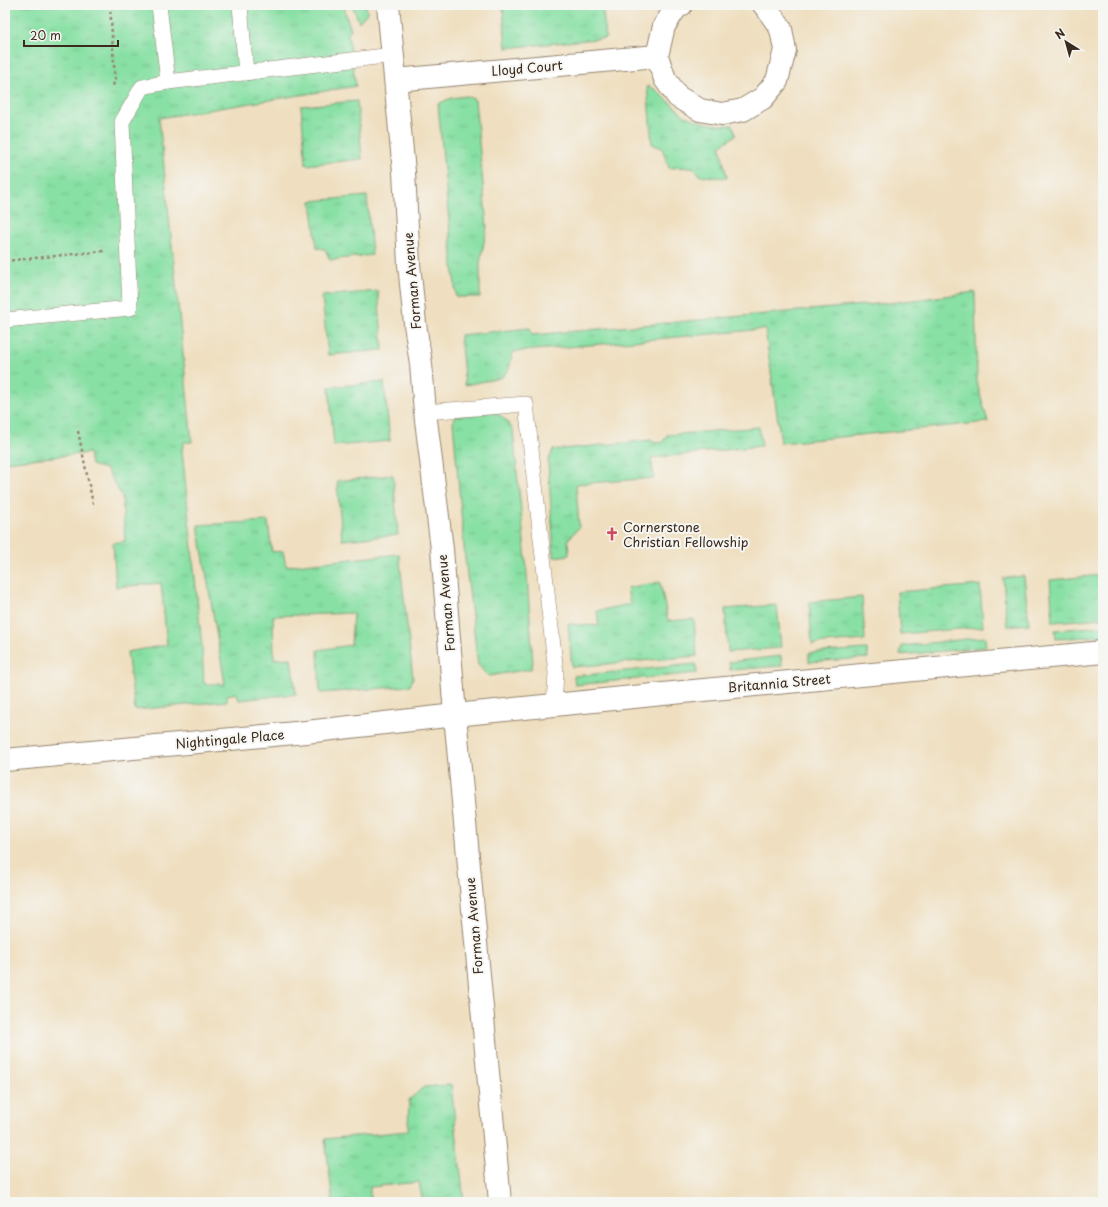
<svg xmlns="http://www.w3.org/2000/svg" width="1108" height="1207" viewBox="0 0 1108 1207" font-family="'Playpen Sans',sans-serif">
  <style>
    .grass { fill: url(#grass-tufts); stroke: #628561 }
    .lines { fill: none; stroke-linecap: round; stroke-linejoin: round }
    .lane-casing { stroke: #95846f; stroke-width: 16 }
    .street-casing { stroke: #95846f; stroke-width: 24 }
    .secondary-casing { stroke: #95846f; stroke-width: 24 }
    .path { stroke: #95846f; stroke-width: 2.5; stroke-dasharray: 3 3; stroke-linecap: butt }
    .lane { stroke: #fff; stroke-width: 15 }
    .street { stroke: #fff; stroke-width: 22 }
    .secondary { stroke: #fff; stroke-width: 22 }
    .labels { text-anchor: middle; stroke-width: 4; stroke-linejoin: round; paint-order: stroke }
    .street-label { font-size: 13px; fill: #3b2a1e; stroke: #f6f6f2 }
    .poi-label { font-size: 13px; fill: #3b2a1e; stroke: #f6f6f2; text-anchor: start }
  </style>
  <defs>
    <pattern id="grass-tufts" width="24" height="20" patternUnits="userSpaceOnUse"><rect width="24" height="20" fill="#88e0a4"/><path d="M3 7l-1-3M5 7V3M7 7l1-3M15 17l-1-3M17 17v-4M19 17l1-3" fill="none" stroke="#76c08d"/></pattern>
  </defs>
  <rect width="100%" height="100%" fill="#f6f6f2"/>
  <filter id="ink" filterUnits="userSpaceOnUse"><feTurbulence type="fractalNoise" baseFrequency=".025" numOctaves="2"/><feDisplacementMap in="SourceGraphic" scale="8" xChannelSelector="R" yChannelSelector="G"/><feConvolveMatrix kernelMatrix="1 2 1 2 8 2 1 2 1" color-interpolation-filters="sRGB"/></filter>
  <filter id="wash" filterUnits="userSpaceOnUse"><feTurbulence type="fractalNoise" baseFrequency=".012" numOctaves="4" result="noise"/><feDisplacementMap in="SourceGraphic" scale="16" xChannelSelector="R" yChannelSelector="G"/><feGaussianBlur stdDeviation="0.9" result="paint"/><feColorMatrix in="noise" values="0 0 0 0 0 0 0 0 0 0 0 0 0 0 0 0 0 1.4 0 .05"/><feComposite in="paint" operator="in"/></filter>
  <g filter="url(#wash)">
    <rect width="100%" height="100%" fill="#efdfc0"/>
    <!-- grass -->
    <g class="grass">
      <path d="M5 5H344L346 16 351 30 348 33 356 86 159 118 192 442H184L182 450 202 647 204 684H225L198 525 268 521 272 552 283 551 286 566 399 554 413 678 410 686 320 693 318 650 351 645 353 613 273 616 274 659 291 658 296 694 239 700 237 693 227 695V701L135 710 127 652 167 645 161 583 116 587 113 543 125 541 122 496 106 469 91 465 89 453 5 462Z"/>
      <path d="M352 5H366L367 13 359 22Z"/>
      <path d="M504 5H602L606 38 506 48 503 6Z"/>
      <path d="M647 86 656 90 685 116 702 122 716 125H733L736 135 720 146 727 178 701 176 693 167 669 168 662 148 652 144Z"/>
      <path d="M467 96 475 100 487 227 480 263V297H456L438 104 451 98Z"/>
      <path d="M357 101 362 159 306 165 301 106Z"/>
      <path d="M367 196 372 255 330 260 325 249 317 248 311 201Z"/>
      <path d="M378 291 383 350 328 355 322 296Z"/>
      <path d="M975 292 977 383 988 422 781 443 765 329 513 352 509 369 501 378 465 385 460 335 530 328 532 335 898 302Z"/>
      <path d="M384 382 390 441 334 446 329 387Z"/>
      <path d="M496 412 506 420 513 430 526 561 533 663 531 669 488 676 478 665 465 558 453 422 455 417 471 414Z"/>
      <path d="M759 427 762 446 651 458 654 478 576 484 579 527 568 540 569 555 554 557 548 461 553 450 651 440 655 443 663 442 667 435Z"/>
      <path d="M393 475 398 535 342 540 337 481Z"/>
      <path d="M1103 575V618L1053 622 1050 580Z"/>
      <path d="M1024 576 1029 624 1007 626 1003 578Z"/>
      <path d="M660 582 668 621 694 619 697 656 572 667 568 624 599 626 597 611 630 604 627 588Z"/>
      <path d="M980 585 983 627 900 634 897 592Z"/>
      <path d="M862 597 865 640 812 644 809 602Z"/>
      <path d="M777 605 781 648 728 652 725 609Z"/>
      <path d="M1103 626V636L1056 639 1055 630Z"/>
      <path d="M985 637 986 647 900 655 902 646Z"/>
      <path d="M867 649 868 658 809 662V653Z"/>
      <path d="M781 656 782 666 730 670 729 662Z"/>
      <path d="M696 664 697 673 575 685 574 676Z"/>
      <path d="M451 1085 464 1202H446L445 1199H422L419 1182 370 1187V1200L333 1202 325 1139 408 1131 409 1100 424 1087Z"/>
    </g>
  </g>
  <g filter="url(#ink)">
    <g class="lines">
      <!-- lane casing -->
      <g class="lane-casing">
        <g id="lane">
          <path d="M159 5 168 82"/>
          <path d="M240 5 246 73"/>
          <path d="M5 320 130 308 122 122 142 87 168 82 393 55"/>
          <path d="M425 412 526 404 556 673 554 705"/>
        </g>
      </g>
      <!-- street casing -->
      <g class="street-casing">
        <g id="street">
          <path d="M681 5 676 8 664 26 657 56 665 79 678 97 700 110 722 114 743 110 763 98 777 81 785 50 781 29 766 7 764 5"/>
          <path d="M396 80 657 56"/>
          <path d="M5 760 306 732 455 715"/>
        </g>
      </g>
      <!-- secondary casing -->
      <g class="secondary-casing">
        <g id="secondary">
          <path d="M388 5 404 172 409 264 415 324 421 364 425 412 442 549 455 715 500 1202"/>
          <path d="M455 715 683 692 1103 652"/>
        </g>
      </g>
      <!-- path -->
      <g class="path">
        <path d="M110 5 115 79 113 86"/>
        <path d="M5 261 104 251"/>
        <path d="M78 431 93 504"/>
      </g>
      <!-- lane -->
      <use href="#lane" class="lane"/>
      <!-- street -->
      <use href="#street" class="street"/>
      <!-- secondary -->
      <use href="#secondary" class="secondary"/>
    </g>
  </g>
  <!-- icons -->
  <defs>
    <g id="church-bare" transform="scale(1.08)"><path d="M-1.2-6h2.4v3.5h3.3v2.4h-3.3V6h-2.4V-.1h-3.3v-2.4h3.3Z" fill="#d1495b" stroke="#f6f6f2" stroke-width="2.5" paint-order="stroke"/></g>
  </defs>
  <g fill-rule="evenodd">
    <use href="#church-bare" x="612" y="534"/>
  </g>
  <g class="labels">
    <!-- street labels -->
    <g class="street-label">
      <text transform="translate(527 68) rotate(-5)" y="5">Lloyd Court</text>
      <text transform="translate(412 281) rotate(-95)" y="5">Forman Avenue</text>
      <text transform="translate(446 603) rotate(-95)" y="5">Forman Avenue</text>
      <text transform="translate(779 683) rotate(-5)" y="5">Britannia Street</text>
      <text transform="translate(230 739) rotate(-5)" y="5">Nightingale Place</text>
      <text transform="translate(474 926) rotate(-95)" y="5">Forman Avenue</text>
    </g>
    <!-- poi labels -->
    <g class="poi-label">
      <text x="623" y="532">Cornerstone<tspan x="623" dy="15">Christian Fellowship</tspan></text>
    </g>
  </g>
  <!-- margin -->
  <rect width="1108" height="1207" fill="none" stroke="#f6f6f2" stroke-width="20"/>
  <!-- north arrow -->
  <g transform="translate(1066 42) rotate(323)" stroke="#f6f6f2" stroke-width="3" paint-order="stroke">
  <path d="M0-3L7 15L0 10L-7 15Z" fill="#3b2a1e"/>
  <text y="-6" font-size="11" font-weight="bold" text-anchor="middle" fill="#3b2a1e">N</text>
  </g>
  <!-- scale -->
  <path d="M24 40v6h94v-6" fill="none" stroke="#3b2a1e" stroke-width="2"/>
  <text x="30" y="40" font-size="12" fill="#3b2a1e" stroke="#f6f6f2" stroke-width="3" paint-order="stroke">20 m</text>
</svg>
